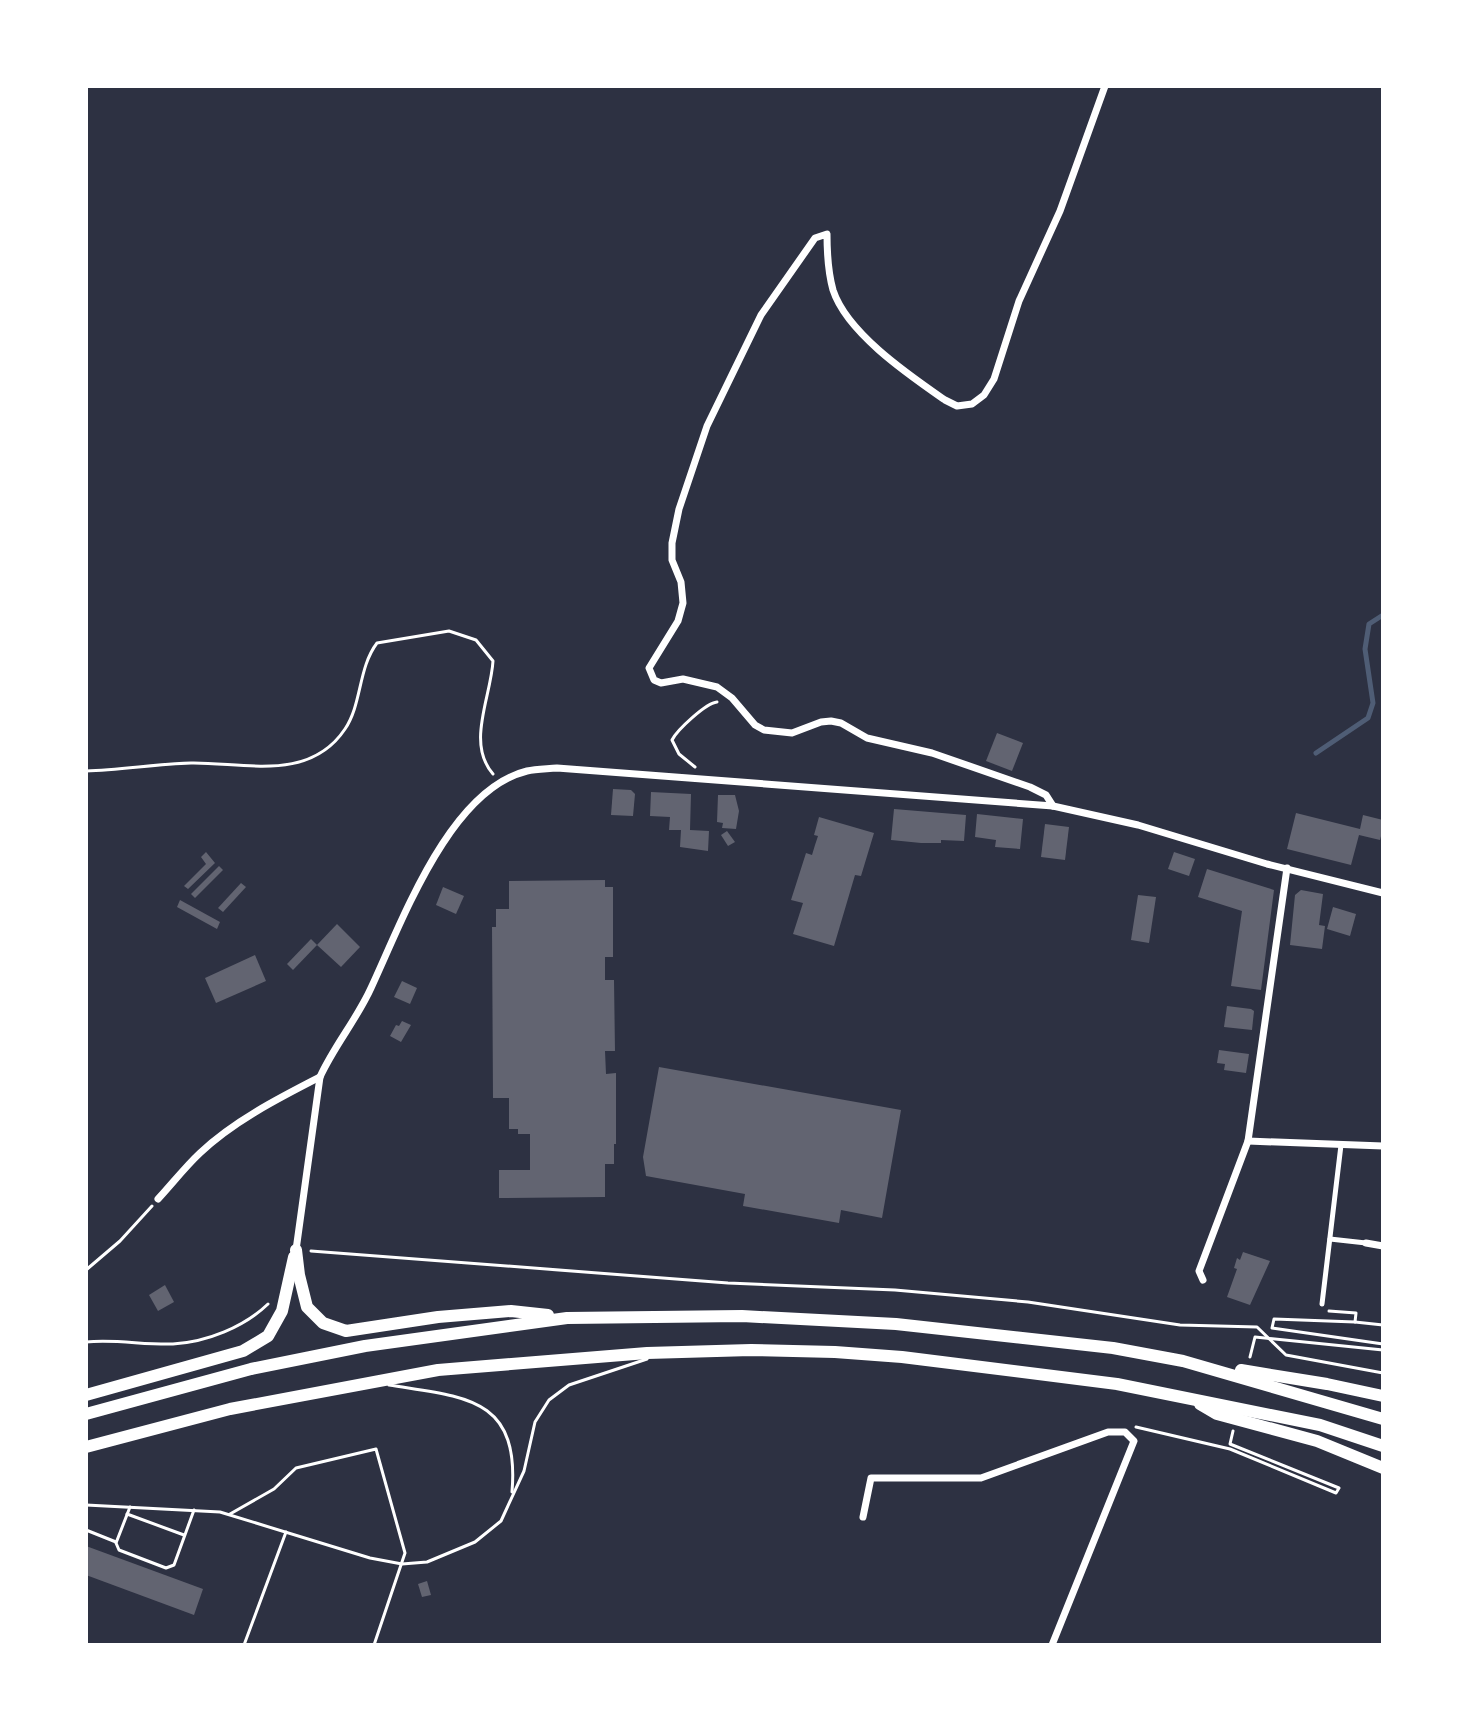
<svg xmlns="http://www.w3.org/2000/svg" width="1469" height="1731" viewBox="0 0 1469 1731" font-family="'Fira Sans',sans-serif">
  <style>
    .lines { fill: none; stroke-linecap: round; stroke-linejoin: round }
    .stream { stroke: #4f5d75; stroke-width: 5 }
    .building { fill: #626471 }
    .path { stroke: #fff; stroke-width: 3 }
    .service { stroke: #fff; stroke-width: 3 }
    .pedestrian { stroke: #fff; stroke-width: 5 }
    .minor { stroke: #fff; stroke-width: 7 }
    .motorway { stroke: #fff; stroke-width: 12 }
  </style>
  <rect width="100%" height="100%" fill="#2d3142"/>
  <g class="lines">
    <!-- stream -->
    <path class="stream" d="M1316 753 1368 718 1373 703 1365 649 1369 624 1383 615"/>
  </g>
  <!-- building -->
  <g class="building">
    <path d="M997 733 1023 743 1012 771 986 761Z"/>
    <path d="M613 789 631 790 635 794 633 816 611 815Z"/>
    <path d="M651 792 691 794 690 830 709 831 708 851 680 847 681 830H669L670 817 650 816Z"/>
    <path d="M718 795H735L739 811 736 829 722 828 723 823 717 822Z"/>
    <path d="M894 809 966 815 964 841 941 840V843H921L891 840Z"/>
    <path d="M1296 813 1360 829 1363 815 1383 820V828L1380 840 1359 835 1351 865 1287 849Z"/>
    <path d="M977 814 1023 819 1020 849 995 847 996 840 975 837Z"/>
    <path d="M819 817 874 833 861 876 855 875 834 946 793 934 803 903 791 900 806 853 812 855 815 845 818 836 814 835Z"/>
    <path d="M1045 824 1069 827 1065 860 1041 857Z"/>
    <path d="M727 831 735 842 728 846 721 835Z"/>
    <path d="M206 852 215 863 188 889 184 886 206 864 201 857Z"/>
    <path d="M1174 852 1195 859 1189 876 1168 869Z"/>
    <path d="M219 866 223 870 195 898 191 894Z"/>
    <path d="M1207 869 1274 890 1261 990 1231 986 1242 911 1198 897Z"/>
    <path d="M605 880V887H613V957H605V980H614L615 1051H605L606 1074 616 1073V1144H614V1164H605V1197L499 1198V1170H530V1134H518V1129H509V1098H493L492 927H496V909H509V881Z"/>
    <path d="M241 883 246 887 223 912 218 908Z"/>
    <path d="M443 887 464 896 456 914 436 905Z"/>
    <path d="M1301 890 1323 894 1319 925 1325 926 1322 949 1290 945 1295 895Z"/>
    <path d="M1138 895 1156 897 1149 943 1131 940Z"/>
    <path d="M180 900 220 922 217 929 177 907Z"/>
    <path d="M1333 907 1356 914 1350 936 1327 929Z"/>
    <path d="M337 924 360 947 341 967 317 945Z"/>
    <path d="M311 939 317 945 293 970 287 964Z"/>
    <path d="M255 955 266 981 216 1003 205 978Z"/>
    <path d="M402 981 417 988 410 1004 394 997Z"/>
    <path d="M1227 1006 1251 1009 1254 1011 1252 1030 1224 1027Z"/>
    <path d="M402 1021 411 1025 401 1042 390 1036 396 1025 399 1026Z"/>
    <path d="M1219 1050 1249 1054 1246 1073 1224 1070 1225 1064 1217 1063Z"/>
    <path d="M659 1067 901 1110 882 1218 841 1210 839 1223 743 1206 745 1194 646 1176 643 1157Z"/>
    <path d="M1243 1252 1270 1261 1250 1305 1227 1297 1237 1269 1234 1268 1237 1258 1240 1260Z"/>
    <path d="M165 1285 174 1302 158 1311 149 1295Z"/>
    <path d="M86 1546 203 1589 194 1615 86 1575Z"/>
    <path d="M427 1581 431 1595 422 1597 418 1584Z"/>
  </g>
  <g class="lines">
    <!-- path -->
    <g class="path">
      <path d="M695 767 679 754 672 740C677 730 706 703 717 702"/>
      <path d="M86 771C121 770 156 764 191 763 243 762 309 783 345 729 362 704 358 668 377 643L449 631 476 640 493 661C491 697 466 743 493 774"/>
      <path d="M311 1251 728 1283 895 1290 1028 1302 1180 1325 1257 1327 1286 1355 1383 1373"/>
      <path d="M86 1270 120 1241 152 1206"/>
      <path d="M1329 1311 1356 1313 1355 1322 1274 1319 1272 1328 1383 1344"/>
      <path d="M1355 1322 1383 1325"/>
      <path d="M86 1342C115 1339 144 1345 173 1344 207 1342 244 1327 268 1304"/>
      <path d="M1250 1357 1255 1337 1383 1350"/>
      <path d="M1136 1427 1230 1449 1336 1493 1339 1488 1230 1444 1233 1431"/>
    </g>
    <!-- service -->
    <g class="service">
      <path d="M389 1385C463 1397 520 1396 512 1492"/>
      <path d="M86 1505 220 1512 370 1558 402 1564 427 1562 475 1542 501 1521 524 1471 535 1422 549 1400 569 1385 647 1359"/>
      <path d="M130 1507 116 1543 119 1550 166 1568 174 1565 194 1510"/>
      <path d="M127 1514 184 1535"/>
      <path d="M230 1514 274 1489 296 1468 376 1449 405 1553 374 1645"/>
      <path d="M86 1530 116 1542"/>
      <path d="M244 1645 286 1532"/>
    </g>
    <!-- pedestrian -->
    <g class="pedestrian">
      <path d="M1330 1239 1366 1243"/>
      <path d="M1322 1304 1341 1145"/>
    </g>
    <!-- minor -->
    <g class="minor">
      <path d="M1053 806 1046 795 1030 787 932 753 867 738 841 723 831 721 821 722 792 733 764 730 755 725 732 698 717 687 683 679 661 683 654 680 649 668 678 621 683 603 681 582 672 560V543L679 509 707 426 761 315 815 238 827 234C827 254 828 272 833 290 847 333 909 375 945 400L957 406 972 404 984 395 994 379 1019 301 1060 211 1105 86"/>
      <path d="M1248 1141 1383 1146"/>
      <path d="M158 1199C172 1184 185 1167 200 1153 234 1121 279 1098 320 1077"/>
      <path d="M1366 1243 1383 1246"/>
      <path d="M296 1250 320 1077C334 1046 357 1019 371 988 402 922 449 790 527 771 536 769 547 769 557 768L1053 806 1138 825 1267 864 1383 893"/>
      <path d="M1203 1280 1199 1271 1248 1141 1287 868"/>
      <path d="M863 1517 871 1478H981L1108 1432H1125L1134 1441 1052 1645"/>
    </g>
    <!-- motorway -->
    <g class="motorway">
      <path d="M296 1250 299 1275 307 1307 323 1323 346 1331 438 1317 511 1311 548 1315"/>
      <path d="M1241 1370 1327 1384 1383 1396"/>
      <path d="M86 1395 243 1351 268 1336 282 1311 294 1257"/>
      <path d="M1200 1404 1217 1414 1317 1441 1383 1468"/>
      <path d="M86 1414 251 1369 365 1346 567 1318 742 1316 896 1324 1113 1348 1183 1361 1383 1419"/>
      <path d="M86 1447 230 1409 438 1370 647 1353 751 1350 835 1352 902 1357 1117 1384 1320 1425 1383 1446"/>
    </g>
  </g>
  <!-- border -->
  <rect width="1469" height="1731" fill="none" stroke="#ffffff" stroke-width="176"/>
</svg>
